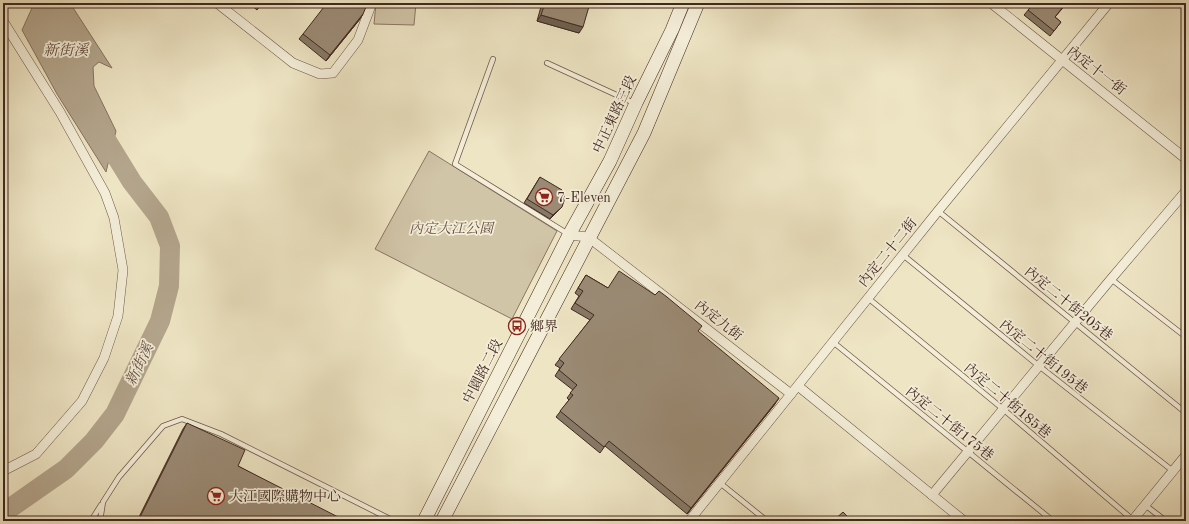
<svg xmlns="http://www.w3.org/2000/svg" width="1189" height="524" viewBox="0 0 1189 524" font-family="'Old Standard TT','Noto Serif TC',serif">
  <style>
    .green { fill: #d1c5a8; stroke: #897764 }
    .water { fill: #b3a58c; stroke: #857361 }
    .lines { fill: none; stroke-linecap: round; stroke-linejoin: round }
    .river { stroke: #b3a58c; stroke-width: 20 }
    .service-casing { stroke: #6c5849; stroke-width: 6 }
    .minor-casing { stroke: #6c5849; stroke-width: 10 }
    .secondary-casing { stroke: #412920; stroke-width: 14 }
    .service { stroke: #f4eed9; stroke-width: 4.5 }
    .minor { stroke: #f4eed9; stroke-width: 9 }
    .secondary { stroke: #f4eed9; stroke-width: 13 }
    .wall { fill: #857865; stroke: #412920 }
    .shaded-wall { fill: #6c6152; stroke: #412920 }
    .building { fill: #9b8b75; stroke: #412920 }
    .labels { text-anchor: middle; stroke-width: 3.5; stroke-linejoin: round; paint-order: stroke }
    .street-label { font-size: 14px; fill: #412920; stroke: #f4eed9 }
    .poi-label { font-size: 14px; fill: #412920; stroke: #f4eed9; text-anchor: start }
    .park-label { font-size: 14px; font-style: italic; fill: #655042; stroke: #f4eed9 }
    .water-label { font-size: 15px; font-style: italic; fill: #634e40; stroke: #f4eed9 }
  </style>
  <rect width="100%" height="100%" fill="#eee5c4"/>
  <filter id="stains"><feTurbulence type="fractalNoise" baseFrequency=".005" numOctaves="4"/><feColorMatrix values="0 0 0 0 .2 0 0 0 0 .09 0 0 0 0 .02 0 0 0 .5 -.17"/></filter>
  <radialGradient id="worn" r=".72"><stop offset=".6" stop-color="#630" stop-opacity="0"/><stop offset="1" stop-color="#630" stop-opacity=".3"/></radialGradient>
  <!-- green -->
  <g class="green">
    <path d="M376 3H416L414 25 374 24Z"/>
    <path d="M429 151 557 231 512 319 375 249Z"/>
  </g>
  <!-- water -->
  <path class="water" d="M31 3H70L112 68 99 62 93 67 94 86 116 131 106 172 57 94 22 30 32 8Z"/>
  <g class="lines">
    <!-- river -->
    <path class="river" d="M3 513 66 469 94 441 115 414 160 321 169 286 170 246 159 217 132 182 97 125"/>
    <!-- service casing -->
    <g class="service-casing">
      <g id="service">
        <path d="M493 59 455 164 568 234"/>
        <path d="M547 63 634 103"/>
        <path d="M938 211 1186 413"/>
        <path d="M903 255 1039 366 1173 471"/>
        <path d="M1111 279 1186 337"/>
        <path d="M868 298 1003 409 1133 520"/>
        <path d="M833 342 1053 521"/>
        <path d="M720 483 767 521"/>
        <path d="M1145 505 1166 521"/>
        <path d="M91 521 101 505"/>
        <path d="M100 521 103 502 119 477 163 426 182 419 221 434 394 521"/>
      </g>
    </g>
    <!-- minor casing -->
    <g class="minor-casing">
      <g id="minor">
        <path d="M217 3 293 63 320 74 333 73 358 40 372 3"/>
        <path d="M991 3 1186 159"/>
        <path d="M3 21 60 112 105 193 114 218 123 270 118 316 104 358 82 401 36 454 3 471"/>
        <path d="M569 235 588 237 791 394"/>
        <path d="M798 386 964 521"/>
        <path d="M932 495 1111 279 1186 191"/>
        <path d="M689 521 938 211 1109 3"/>
        <path d="M1132 521 1186 455"/>
      </g>
    </g>
    <!-- secondary casing -->
    <g class="secondary-casing">
      <g id="secondary">
        <path d="M424 521 569 235 610 161 636 103 672 30 683 3"/>
        <path d="M442 521 644 133 698 3"/>
      </g>
    </g>
    <!-- service -->
    <use href="#service" class="service"/>
    <!-- minor -->
    <use href="#minor" class="minor"/>
    <!-- secondary -->
    <use href="#secondary" class="secondary"/>
  </g>
  <!-- wall -->
  <g class="wall">
    <path d="M249 3H262L257 10Z"/>
    <path d="M542 3H590L579 33 537 21Z"/>
    <path d="M1023 3H1067L1055 17 1061 22 1050 36 1024 15 1030 8Z"/>
    <path d="M360 19 326 61 299 39 303 34Z"/>
    <path d="M540 177 559 210 550 219 524 203Z"/>
    <path d="M586 275 608 288 698 332 775 404 687 514 605 446 600 453 556 417 569 400 567 398 573 390 555 376 560 368 555 365 590 320 571 309 579 296 575 293Z"/>
    <path d="M187 423 238 466 341 521H137L183 429Z"/>
  </g>
  <!-- shaded-wall -->
  <g class="shaded-wall">
    <path d="M363 14 360 19 326 61 330 55Z"/>
    <path d="M541 15 583 27 579 33 537 21Z"/>
    <path d="M562 207 550 219 553 215Z"/>
    <path d="M779 398 775 404 687 514 691 508Z"/>
  </g>
  <!-- building -->
  <g class="building">
    <path d="M327 3H361L366 7 363 14 330 55 303 34Z"/>
    <path d="M545 3H590L583 27 541 15Z"/>
    <path d="M1034 3H1066L1055 17 1061 22 1054 31 1028 10Z"/>
    <path d="M540 177 562 190 565 198 562 207 553 215 527 199Z"/>
    <path d="M619 271 655 295 659 291 667 297 702 326 698 331 779 398 691 508 609 441 604 447 560 411 573 395 570 393 577 385 559 370 564 363 559 359 594 315 575 303 583 291 578 288 586 275 608 288Z"/>
    <path d="M187 423 245 450 238 466 342 519 341 521H138Z"/>
    <path d="M843 512 852 521H833Z"/>
    <path d="M885 516 890 521H881Z"/>
  </g>
  <!-- icons -->
  <defs>
    <g id="supermarket-ring" transform="scale(0.9)"><circle r="9.5" fill="#f4eed9" stroke="#8f2418" stroke-width="1.5"/><path d="M-6-5.5h2.5l.6 2H6L4.5 2H-2.5L-4.4-4H-6ZM-1.5 3.2a1.3 1.3 0 1 0 .1 0ZM3 3.2a1.3 1.3 0 1 0 .1 0Z" fill="#8f2418"/></g>
    <g id="bus-ring" transform="scale(0.9)"><circle r="9.5" fill="#f4eed9" stroke="#8f2418" stroke-width="1.5"/><path d="M-5-6H5V4H4V6H2V4H-2V6H-4V4H-5ZM-3.5-4V0h7V-4ZM-3.5 1.2v1.5H-2V1.2ZM2 1.2v1.5H3.5V1.2Z" fill="#8f2418"/></g>
  </defs>
  <g fill-rule="evenodd">
    <use href="#supermarket-ring" x="544" y="197"/>
    <use href="#bus-ring" x="517" y="326"/>
    <use href="#supermarket-ring" x="216" y="496"/>
  </g>
  <g class="labels">
    <!-- street labels -->
    <g class="street-label">
      <text transform="translate(1097 70) rotate(38)" y="5">內定十一街</text>
      <text transform="translate(614 114) rotate(-65)" y="5">中正東路三段</text>
      <text transform="translate(887 252) rotate(-51)" y="5">內定二十二街</text>
      <text transform="translate(1069 303) rotate(39)" y="5">內定二十街205巷</text>
      <text transform="translate(719 320) rotate(38)" y="5">內定九街</text>
      <text transform="translate(1044 356) rotate(39)" y="5">內定二十街195巷</text>
      <text transform="translate(482 371) rotate(-63)" y="5">中園路二段</text>
      <text transform="translate(1008 400) rotate(40)" y="5">內定二十街185巷</text>
      <text transform="translate(950 423) rotate(39)" y="5">內定二十街175巷</text>
    </g>
    <!-- poi labels -->
    <g class="poi-label">
      <text x="557" y="202">7-Eleven</text>
      <text x="530" y="331">鄉界</text>
      <text x="229" y="501">大江國際購物中心</text>
    </g>
    <!-- park labels -->
    <g class="park-label">
      <text x="451" y="233">內定大江公園</text>
    </g>
    <!-- water labels -->
    <g class="water-label">
      <text x="66" y="55">新街溪</text>
      <text transform="translate(139 364) rotate(-64)" y="5">新街溪</text>
    </g>
  </g>
  <!-- margin -->
  <rect width="1189" height="524" fill="none" stroke="#eee5c4" stroke-width="16"/>
  <rect x="4" y="4" width="1181" height="516" fill="none" stroke="#412920" stroke-width="2"/>
  <rect x="8" y="8" width="1173" height="508" fill="none" stroke="#412920"/>
  <rect width="100%" height="100%" filter="url(#stains)"/>
  <rect width="100%" height="100%" fill="url(#worn)"/>
</svg>
